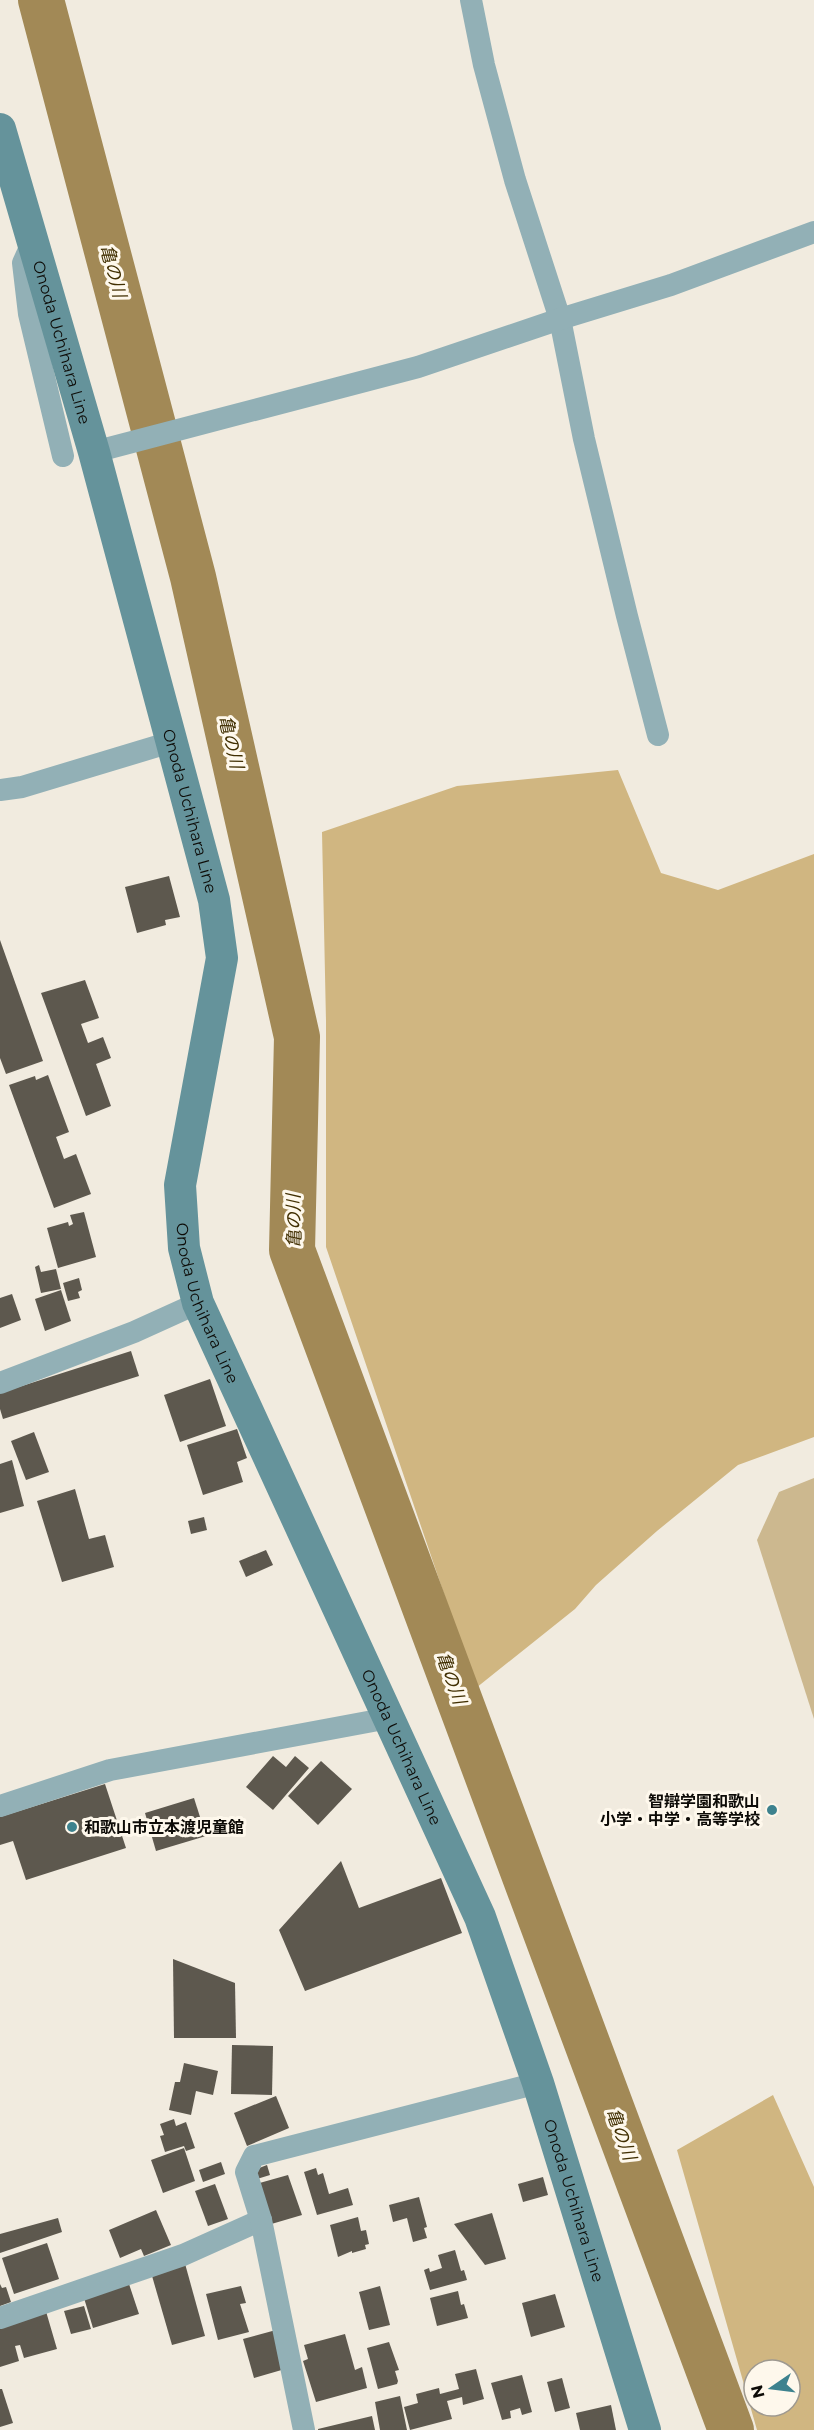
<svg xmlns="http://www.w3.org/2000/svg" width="814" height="2430" viewBox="0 0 814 2430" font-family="Montserrat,'Noto Sans JP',sans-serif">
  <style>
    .green { fill: #ccb88f }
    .forest { fill: #d0b681; fill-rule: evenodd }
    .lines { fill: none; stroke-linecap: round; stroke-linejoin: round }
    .river { stroke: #a28956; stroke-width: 46 }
    .building { fill: #5d584e }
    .street { stroke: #92b0b6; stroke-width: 22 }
    .secondary { stroke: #65939b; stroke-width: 32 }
    .poi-dot { fill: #3d828e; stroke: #fef8ec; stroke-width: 2 }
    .labels { text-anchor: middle; stroke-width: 6; stroke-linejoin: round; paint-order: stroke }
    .street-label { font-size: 16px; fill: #0d0b07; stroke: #fef8ec }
    .poi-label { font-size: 16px; font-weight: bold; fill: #0d0b07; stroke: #fef8ec; text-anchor: end }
    .water-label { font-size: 18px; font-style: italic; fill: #412f02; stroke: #fef8ec }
  </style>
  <rect width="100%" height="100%" fill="#f1ebdf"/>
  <!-- green -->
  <path class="green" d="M814 1478V1719L757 1540 779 1492Z"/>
  <!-- forest -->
  <g class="forest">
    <path d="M618 770 661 873 718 890 814 854V1437L738 1465 657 1531 596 1585 575 1609 476 1688 326 1247V1021L322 832 457 786Z"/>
    <path d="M773 2095 814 2187V2430H757L677 2150ZM754 2370H790V2406H754Z"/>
  </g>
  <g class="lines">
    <!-- river -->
    <path class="river" d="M41 0 193 577 297 1037 292 1250 731 2430"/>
  </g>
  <!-- building -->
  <g class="building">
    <path d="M169 876 180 917 165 920 166 925 137 933 125 887Z"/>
    <path d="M0 940 43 1061 6 1074 0 1058Z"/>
    <path d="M85 980 99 1018 81 1024 88 1043 103 1037 111 1058 96 1064 111 1106 86 1116 41 993Z"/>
    <path d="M48 1075 69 1132 56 1137 64 1159 76 1154 91 1194 54 1208 9 1085 35 1076 36 1080Z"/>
    <path d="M84 1212 96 1257 58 1268 47 1228 68 1222 69 1226 73 1224 70 1215Z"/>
    <path d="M39 1265 41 1272 56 1269 61 1289 41 1293 35 1267Z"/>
    <path d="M79 1278 82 1290 78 1292 80 1298 68 1301 63 1283Z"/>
    <path d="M61 1290 71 1321 45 1331 35 1299Z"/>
    <path d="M12 1294 21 1320 0 1328V1298Z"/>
    <path d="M131 1351 139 1376 3 1419 0 1409V1393Z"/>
    <path d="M210 1379 226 1426 180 1442 164 1395Z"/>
    <path d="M237 1429 247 1458 237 1462 243 1482 203 1495 187 1445Z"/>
    <path d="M34 1432 49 1472 26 1480 11 1441Z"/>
    <path d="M12 1460 24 1506 0 1513V1464Z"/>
    <path d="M75 1489 89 1539 105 1535 114 1567 62 1582 37 1501Z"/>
    <path d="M204 1517 207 1530 191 1534 188 1521Z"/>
    <path d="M266 1550 273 1565 246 1577 239 1561Z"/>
    <path d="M273 1756 286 1767 295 1756 309 1768 273 1810 246 1787Z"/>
    <path d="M321 1761 352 1789 318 1825 288 1796Z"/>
    <path d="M105 1784 126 1848 26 1880 13 1841 0 1845V1817Z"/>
    <path d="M194 1798 206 1836 156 1851 145 1813Z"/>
    <path d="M341 1861 359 1908 441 1878 462 1933 305 1991 279 1930Z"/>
    <path d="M173 1959 235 1983 236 2038H174Z"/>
    <path d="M232 2045 273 2046 272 2095 231 2094Z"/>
    <path d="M184 2063 218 2071 213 2095 196 2091 191 2115 169 2110 175 2082H180Z"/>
    <path d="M276 2096 289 2128 247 2146 234 2113Z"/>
    <path d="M174 2119 176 2126 186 2122 195 2148 186 2151 184 2146 165 2152 160 2136 164 2135 160 2124Z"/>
    <path d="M184 2148 195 2181 163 2193 151 2160Z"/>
    <path d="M221 2162 225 2174 203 2182 199 2170Z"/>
    <path d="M267 2165 270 2175 257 2179 254 2170Z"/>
    <path d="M316 2168 318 2175 323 2173 329 2194 348 2188 353 2205 317 2215 304 2172Z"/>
    <path d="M288 2175 302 2215 268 2225 256 2184Z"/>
    <path d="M543 2177 548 2195 523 2202 518 2184Z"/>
    <path d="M215 2184 228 2219 208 2226 195 2191Z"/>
    <path d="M419 2197 427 2227 424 2228 427 2238 413 2242 407 2218 393 2222 389 2205Z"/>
    <path d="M156 2210 171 2245 144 2256 141 2249 120 2258 109 2230Z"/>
    <path d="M492 2213 506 2259 485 2265 454 2224Z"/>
    <path d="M358 2217 361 2231 366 2230 369 2244 365 2245 366 2249 352 2253V2251L338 2257 330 2225Z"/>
    <path d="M58 2218 62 2232 0 2253V2234Z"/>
    <path d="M47 2243 59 2279 14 2294 2 2258Z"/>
    <path d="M455 2250 461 2271 464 2270 467 2280 430 2290 424 2270 429 2268 430 2272 442 2268 438 2255Z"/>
    <path d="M184 2260 205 2336 172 2345 150 2269Z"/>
    <path d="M0 2284 2 2288 6 2287 11 2302 0 2306Z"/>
    <path d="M129 2284 139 2314 93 2328 84 2298Z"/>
    <path d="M241 2286 246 2303 240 2304 249 2332 218 2340 206 2294Z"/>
    <path d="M380 2286 390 2325 369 2330 359 2292Z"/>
    <path d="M458 2291 461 2305 464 2304 468 2318 437 2326 430 2298Z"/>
    <path d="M555 2294 565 2327 531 2337 522 2303Z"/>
    <path d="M84 2306 91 2329 71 2334 64 2311Z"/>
    <path d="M45 2308 57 2349 24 2358 20 2345 15 2346 19 2361 0 2367V2326Z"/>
    <path d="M276 2330 285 2369 254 2378 243 2339Z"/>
    <path d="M345 2334 355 2370 362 2367 367 2388 316 2402 303 2361 308 2359 304 2345Z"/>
    <path d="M389 2342 399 2370 395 2371 398 2381 397 2384 378 2389 367 2348Z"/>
    <path d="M476 2369 484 2399 463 2405 462 2397 447 2401 452 2419 410 2430 404 2407 418 2403 416 2394 439 2388 440 2394 459 2389 455 2374Z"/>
    <path d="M522 2375 532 2412 522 2415 520 2408 510 2411 511 2418 502 2420 491 2383Z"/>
    <path d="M562 2378 570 2408 555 2412 547 2382Z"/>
    <path d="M0 2389H2L13 2423 0 2427Z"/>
    <path d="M400 2396 407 2430H380L375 2402Z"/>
    <path d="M611 2405 616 2430H580L576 2413Z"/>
    <path d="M372 2416 375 2430H318V2429Z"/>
  </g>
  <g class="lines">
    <!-- street -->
    <g class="street">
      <path d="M471 0 484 65 515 180 560 319 584 439 627 616 658 735"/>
      <path d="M33 241 23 263 29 314 63 456"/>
      <path d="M94 452 418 367 560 319 671 285 814 232"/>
      <path d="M0 790 22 787 171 742"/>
      <path d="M0 1383 134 1332 198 1303"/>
      <path d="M0 1806 110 1770 389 1718"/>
      <path d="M0 2318 183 2255 261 2220"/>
      <path d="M304 2430 261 2220 246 2172 254 2156 538 2083"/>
    </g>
    <!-- secondary -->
    <path class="secondary" id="s1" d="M0 129 94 452 214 900 222 958 180 1185 184 1248 198 1303 480 1917 538 2083 645 2430"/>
  </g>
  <!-- markers -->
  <g class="poi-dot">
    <circle cx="772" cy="1810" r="6"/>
    <circle cx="72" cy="1827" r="6"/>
  </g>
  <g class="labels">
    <!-- street labels -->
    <g class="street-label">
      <text dy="6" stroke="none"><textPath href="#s1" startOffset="222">Onoda Uchihara Line</textPath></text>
      <text dy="6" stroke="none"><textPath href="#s1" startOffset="708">Onoda Uchihara Line</textPath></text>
      <text dy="6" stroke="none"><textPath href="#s1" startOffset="1212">Onoda Uchihara Line</textPath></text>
      <text dy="6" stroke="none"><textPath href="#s1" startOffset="1698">Onoda Uchihara Line</textPath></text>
      <text dy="6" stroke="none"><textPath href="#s1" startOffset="2184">Onoda Uchihara Line</textPath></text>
    </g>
    <!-- poi labels -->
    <g class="poi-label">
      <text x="760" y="1807">智辯学園和歌山<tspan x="760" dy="18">小学・中学・高等学校</tspan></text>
      <text x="84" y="1833" text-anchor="start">和歌山市立本渡児童館</text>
    </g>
    <!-- water labels -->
    <g class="water-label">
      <text transform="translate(113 271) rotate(75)" y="6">亀の川</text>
      <text transform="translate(231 742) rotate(77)" y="6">亀の川</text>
      <text transform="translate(294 1221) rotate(-91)" y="6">亀の川</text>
      <text transform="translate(451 1678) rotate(70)" y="6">亀の川</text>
      <text transform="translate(621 2134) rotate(70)" y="6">亀の川</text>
    </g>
  </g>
  <!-- north arrow -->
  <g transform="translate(772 2388) rotate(256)"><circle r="28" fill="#fef8ec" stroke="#9e9990" stroke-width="1.5"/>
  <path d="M0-4.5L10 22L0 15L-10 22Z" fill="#3d828e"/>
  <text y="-9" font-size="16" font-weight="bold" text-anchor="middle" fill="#0d0b07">N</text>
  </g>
</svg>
